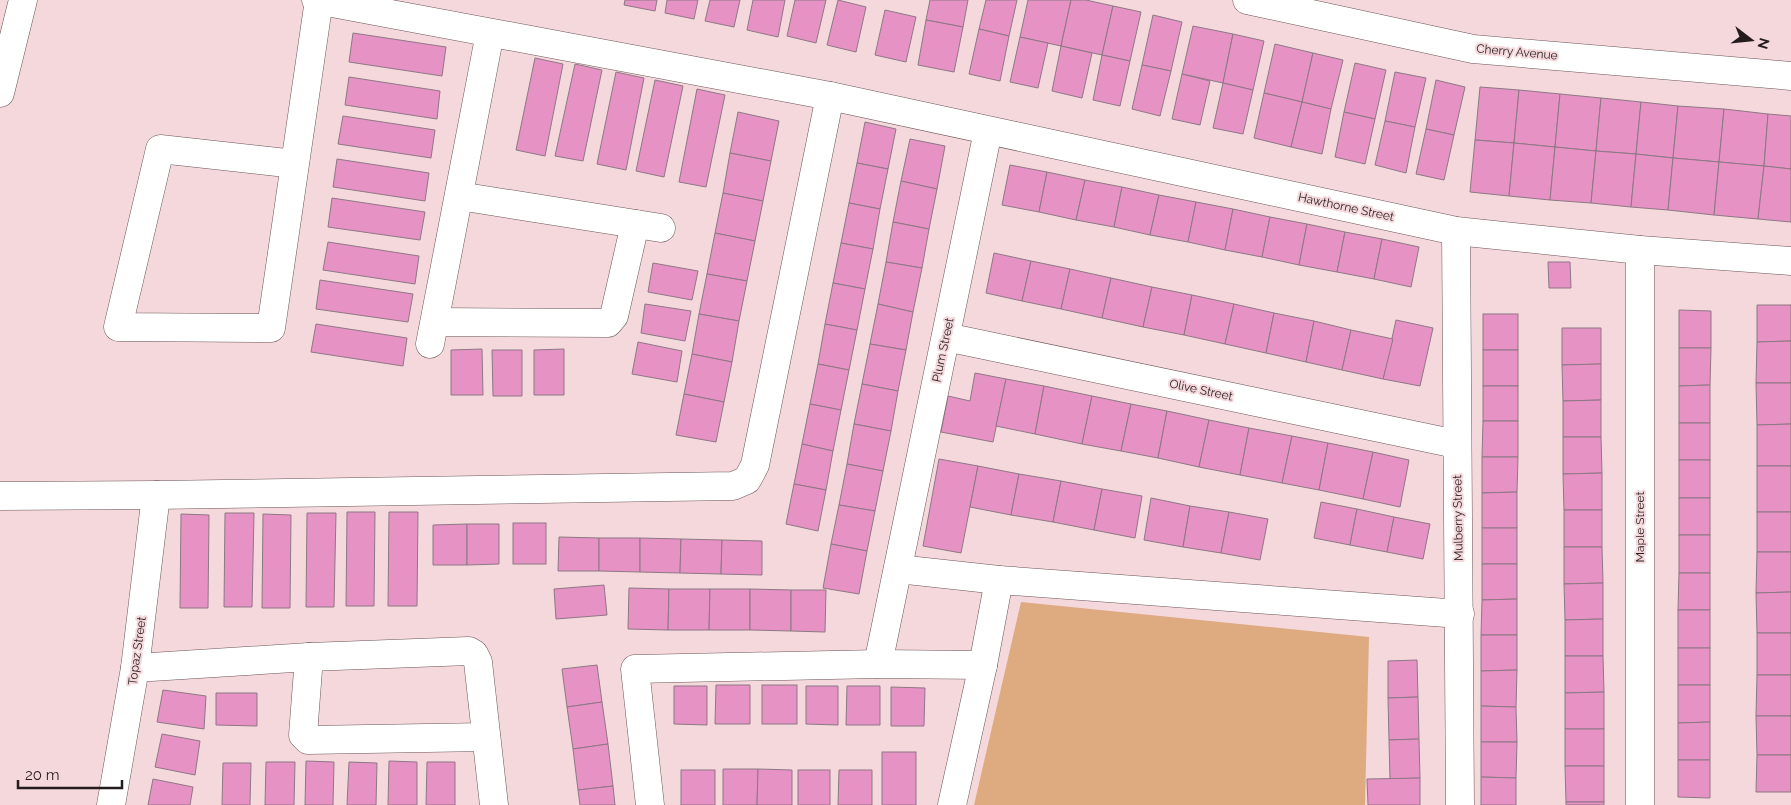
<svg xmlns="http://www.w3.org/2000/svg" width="1791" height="805" viewBox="0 0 1791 805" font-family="Raleway,sans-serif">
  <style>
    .green { fill: #deab81 }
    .building { fill: #e792c5; stroke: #8d7884 }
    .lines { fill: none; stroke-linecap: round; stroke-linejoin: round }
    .street-casing { stroke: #6c5558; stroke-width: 29 }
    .street { stroke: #fff; stroke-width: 28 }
    .labels { text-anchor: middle; stroke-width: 4; stroke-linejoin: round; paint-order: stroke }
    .street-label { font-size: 12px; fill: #241b1c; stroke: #f4d8dc }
  </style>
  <rect width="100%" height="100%" fill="#f4d8dc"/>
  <!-- green -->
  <path class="green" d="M1021 602 1369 637 1365 805H974Z"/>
  <!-- building -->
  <g class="building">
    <path d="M625 0H657L655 11 624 5Z"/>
    <path d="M667 0H698L694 19 665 13Z"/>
    <path d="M710 0H740L734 27 705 21Z"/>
    <path d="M753 0H785L778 37 747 30Z"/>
    <path d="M795 0H826L816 43 787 36Z"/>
    <path d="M838 0 866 7 856 52 827 45Z"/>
    <path d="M930 0H968L963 27 926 20Z"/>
    <path d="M986 0H1017L1009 36 979 29Z"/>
    <path d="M1028 0H1071L1061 46 1020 37Z"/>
    <path d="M1071 0H1086L1113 6 1102 55 1061 46Z"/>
    <path d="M1113 6 1141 12 1130 61 1102 55Z"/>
    <path d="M885 10 916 17 906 62 875 55Z"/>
    <path d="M1153 15 1182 22 1171 71 1142 65Z"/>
    <path d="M926 20 963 27 954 72 918 65Z"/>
    <path d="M1193 26 1233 34 1223 83 1182 74Z"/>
    <path d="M979 29 1009 36 1000 81 969 74Z"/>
    <path d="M353 33 446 47 442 76 349 62Z"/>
    <path d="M1233 34 1264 41 1253 90 1223 83Z"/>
    <path d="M1020 37 1048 43 1038 88 1010 82Z"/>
    <path d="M1275 44 1313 53 1302 102 1264 93Z"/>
    <path d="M1061 46 1092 53 1082 98 1052 91Z"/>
    <path d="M1313 53 1343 60 1331 109 1302 102Z"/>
    <path d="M1102 55 1130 61 1120 106 1093 100Z"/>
    <path d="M535 58 563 64 545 156 516 150Z"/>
    <path d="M1355 63 1386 70 1375 119 1344 112Z"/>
    <path d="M575 64 602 70 583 161 555 156Z"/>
    <path d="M1142 65 1171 71 1160 116 1132 109Z"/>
    <path d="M616 72 644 78 626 170 597 164Z"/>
    <path d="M1395 72 1426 78 1415 127 1385 121Z"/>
    <path d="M1182 74 1210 81 1200 125 1172 119Z"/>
    <path d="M349 77 440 91 437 119 345 105Z"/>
    <path d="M655 80 683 86 664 177 636 171Z"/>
    <path d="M1436 80 1465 87 1454 135 1426 129Z"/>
    <path d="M1223 83 1253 90 1243 134 1213 128Z"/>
    <path d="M1480 87 1519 90 1514 143 1475 140Z"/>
    <path d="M697 89 725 95 706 187 679 182Z"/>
    <path d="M1519 90 1560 94 1555 147 1514 143Z"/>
    <path d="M1264 93 1302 102 1291 147 1254 138Z"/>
    <path d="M1560 94 1601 98 1596 151 1555 147Z"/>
    <path d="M1601 98 1641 102 1636 154 1596 151Z"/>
    <path d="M1302 102 1331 109 1322 154 1291 147Z"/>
    <path d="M1641 102 1678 106 1673 158 1636 154Z"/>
    <path d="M1678 106 1724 109 1719 162 1673 158Z"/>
    <path d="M1724 109 1768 114 1764 166 1719 162Z"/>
    <path d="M738 112 779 121 771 161 730 153Z"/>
    <path d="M1344 112 1375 119 1365 164 1335 157Z"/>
    <path d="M1768 114 1791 116V169L1764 166Z"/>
    <path d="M343 116 435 130 431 158 338 144Z"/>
    <path d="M1385 121 1415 127 1406 173 1375 165Z"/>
    <path d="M865 122 896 129 888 169 857 163Z"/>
    <path d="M1426 129 1454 135 1444 180 1416 174Z"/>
    <path d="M910 139 945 146 937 189 901 181Z"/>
    <path d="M1475 140 1514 143 1509 196 1470 192Z"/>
    <path d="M1514 143 1555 147 1550 200 1509 196Z"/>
    <path d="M1555 147 1596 151 1591 203 1550 200Z"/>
    <path d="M1596 151 1636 154 1631 207 1591 203Z"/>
    <path d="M730 153 771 161 763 201 723 193Z"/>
    <path d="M1636 154 1673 158 1668 210 1631 207Z"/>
    <path d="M1673 158 1719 162 1714 215 1668 210Z"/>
    <path d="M337 159 429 173 425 201 333 187Z"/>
    <path d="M1719 162 1764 166 1758 219 1714 215Z"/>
    <path d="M857 163 888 169 880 209 849 203Z"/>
    <path d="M1010 165 1047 172 1039 212 1002 205Z"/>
    <path d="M1764 166 1791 169V222L1758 219Z"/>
    <path d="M1047 172 1085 180 1076 220 1039 212Z"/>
    <path d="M1085 180 1122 187 1114 227 1076 220Z"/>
    <path d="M901 181 937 189 929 229 893 222Z"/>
    <path d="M1122 187 1159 195 1150 235 1114 227Z"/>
    <path d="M723 193 763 201 755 241 715 233Z"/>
    <path d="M1159 195 1196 202 1188 242 1150 235Z"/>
    <path d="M332 198 425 212 420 240 328 227Z"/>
    <path d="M1196 202 1233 209 1225 250 1188 242Z"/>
    <path d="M849 203 880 209 873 249 841 243Z"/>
    <path d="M1233 209 1270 217 1262 257 1225 250Z"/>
    <path d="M1270 217 1307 224 1299 265 1262 257Z"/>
    <path d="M893 222 929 229 922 268 886 262Z"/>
    <path d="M1307 224 1345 232 1337 272 1299 265Z"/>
    <path d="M1345 232 1382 239 1374 279 1337 272Z"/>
    <path d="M715 233 755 241 747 281 707 274Z"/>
    <path d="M1382 239 1419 247 1411 287 1374 279Z"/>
    <path d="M328 242 419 256 415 284 323 270Z"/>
    <path d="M841 243 873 249 865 289 833 283Z"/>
    <path d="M994 253 1031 261 1022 301 986 293Z"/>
    <path d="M1031 261 1070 269 1061 309 1022 301Z"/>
    <path d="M886 262 922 268 913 312 878 304Z"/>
    <path d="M1548 262H1570L1571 288H1549Z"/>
    <path d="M653 263 698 271 692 300 648 292Z"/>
    <path d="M1070 269 1111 278 1102 318 1061 309Z"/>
    <path d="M707 274 747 281 739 321 699 314Z"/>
    <path d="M1111 278 1152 287 1143 327 1102 318Z"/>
    <path d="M320 280 413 294 408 322 316 309Z"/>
    <path d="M833 283 865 289 857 330 825 324Z"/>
    <path d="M1152 287 1192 295 1184 335 1143 327Z"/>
    <path d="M1192 295 1234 304 1225 344 1184 335Z"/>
    <path d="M645 304 691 311 685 341 641 333Z"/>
    <path d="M878 304 913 312 906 350 870 344Z"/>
    <path d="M1234 304 1274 313 1266 353 1225 344Z"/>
    <path d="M1757 305H1791V341L1757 342Z"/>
    <path d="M1679 310 1711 311V348H1679Z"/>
    <path d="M1274 313 1314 321 1306 362 1266 353Z"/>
    <path d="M699 314 739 321 732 362 692 354Z"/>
    <rect x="1483" y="314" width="35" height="36"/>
    <path d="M1396 320 1433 328 1420 386 1383 379Z"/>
    <path d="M1314 321 1351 330 1342 370 1306 362Z"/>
    <path d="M316 324 407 338 403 366 311 352Z"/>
    <path d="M825 324 857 330 849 370 818 364Z"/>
    <path d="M1562 328H1601V364L1562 365Z"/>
    <path d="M1351 330 1393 339 1383 379 1342 370Z"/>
    <path d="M1791 341V383H1756L1757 342Z"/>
    <path d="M638 342 682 351 677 382 632 374Z"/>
    <path d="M870 344 906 350 898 391 862 384Z"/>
    <path d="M1679 348H1711L1710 385 1679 386Z"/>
    <path d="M482 349 483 395H451V350Z"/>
    <path d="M564 349V395H534V350Z"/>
    <path d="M492 350H522V396H493Z"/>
    <rect x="1483" y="350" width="35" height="36"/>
    <path d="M692 354 732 362 724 402 684 394Z"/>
    <path d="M818 364 849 370 841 410 810 404Z"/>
    <path d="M1601 364V400L1563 401 1562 365Z"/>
    <path d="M975 373 1006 379 993 442 941 432 948 396 970 401Z"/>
    <path d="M1006 379 1044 386 1035 434 996 426Z"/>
    <path d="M1756 383H1791V424L1757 425Z"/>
    <path d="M862 384 898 391 891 431 854 424Z"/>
    <path d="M1710 385V423H1679V386Z"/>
    <path d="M1044 386 1092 396 1082 444 1035 434Z"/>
    <rect x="1483" y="386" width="35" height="35"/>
    <path d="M684 394 724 402 716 442 676 435Z"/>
    <path d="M1092 396 1131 404 1121 451 1082 444Z"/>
    <path d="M1601 400V437H1563V401Z"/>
    <path d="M810 404 841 410 833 451 802 444Z"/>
    <path d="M1131 404 1167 411 1158 458 1121 451Z"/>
    <path d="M1167 411 1209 420 1199 467 1158 458Z"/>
    <path d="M1209 420 1249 428 1240 475 1199 467Z"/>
    <path d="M1483 421H1518V457H1482Z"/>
    <rect x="1679" y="423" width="31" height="37"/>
    <path d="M854 424 891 431 883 471 847 464Z"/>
    <path d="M1791 424V466H1757V425Z"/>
    <path d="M1249 428 1292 436 1282 483 1240 475Z"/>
    <path d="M1292 436 1328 443 1319 490 1282 483Z"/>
    <path d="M1563 437H1601L1602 473 1563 474Z"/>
    <path d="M1328 443 1373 452 1363 499 1319 490Z"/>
    <path d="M802 444 833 451 826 490 794 484Z"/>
    <path d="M1373 452 1409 460 1400 507 1363 499Z"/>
    <path d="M1482 457H1518L1517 492 1482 493Z"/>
    <path d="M939 459 978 466 961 553 923 546Z"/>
    <rect x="1679" y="460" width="31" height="38"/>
    <path d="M847 464 883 471 875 511 839 505Z"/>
    <path d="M978 466 1019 474 1011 515 970 507Z"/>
    <rect x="1757" y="466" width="34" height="46"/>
    <path d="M1602 473V510H1564L1563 474Z"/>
    <path d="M1019 474 1061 481 1053 522 1011 515Z"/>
    <path d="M1061 481 1102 489 1094 530 1053 522Z"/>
    <path d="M794 484 826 490 818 531 786 524Z"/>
    <path d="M1102 489 1142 496 1135 538 1094 530Z"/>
    <path d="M1517 492V528H1482V493Z"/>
    <path d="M1151 498 1190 506 1183 547 1144 540Z"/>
    <rect x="1679" y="498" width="31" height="37"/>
    <path d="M1321 502 1357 509 1350 545 1314 538Z"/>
    <path d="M839 505 875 511 867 551 831 544Z"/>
    <path d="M1190 506 1229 512 1221 553 1183 547Z"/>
    <path d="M1357 509 1394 517 1387 552 1350 545Z"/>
    <rect x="1564" y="510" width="38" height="37"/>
    <path d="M347 512H375L374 606H346Z"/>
    <path d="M389 512H418L417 606H388Z"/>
    <path d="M1229 512 1268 519 1260 560 1221 553Z"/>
    <rect x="1757" y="512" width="34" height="40"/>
    <path d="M225 513H254L252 607H224Z"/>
    <path d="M307 513H336L334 607H306Z"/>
    <path d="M181 514 209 515 208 608H180Z"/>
    <path d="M263 514 291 515 290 608H262Z"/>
    <path d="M1394 517 1430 524 1423 559 1387 552Z"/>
    <rect x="513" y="523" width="33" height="41"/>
    <path d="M467 524V565H433V525Z"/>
    <path d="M467 524H499V564L467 565Z"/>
    <rect x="1482" y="528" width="35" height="36"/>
    <rect x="1679" y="535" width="31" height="38"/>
    <path d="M559 537 599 538V571H558Z"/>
    <path d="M599 538H640V572L599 571Z"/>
    <path d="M640 538 681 539 680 573 640 572Z"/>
    <path d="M681 539 722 540 721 574 680 573Z"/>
    <path d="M722 540 762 541V575L721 574Z"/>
    <path d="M831 544 867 551 859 594 823 588Z"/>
    <path d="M1564 547H1602L1603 583 1564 584Z"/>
    <path d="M1757 552H1791V592L1756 593Z"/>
    <path d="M1482 564H1517V599L1482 600Z"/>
    <path d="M1679 573H1710V610H1678Z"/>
    <path d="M1603 583V619L1565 620 1564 584Z"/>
    <path d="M604 585 607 615 556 619 554 589Z"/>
    <path d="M629 588 669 589 668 630 628 629Z"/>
    <path d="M669 589H710L709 630H668Z"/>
    <path d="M710 589H750V630H709Z"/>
    <path d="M750 589 791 590V631L750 630Z"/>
    <path d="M791 590H826L825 632 791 631Z"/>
    <path d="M1791 592V633H1757L1756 593Z"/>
    <path d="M1517 599V635H1481L1482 600Z"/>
    <rect x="1678" y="610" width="32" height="38"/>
    <path d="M1603 619V656H1565V620Z"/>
    <rect x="1757" y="633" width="34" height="42"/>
    <path d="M1481 635H1517V670L1481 671Z"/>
    <rect x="1678" y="648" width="32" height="37"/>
    <path d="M1565 656H1603L1604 692 1565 693Z"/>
    <path d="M1417 660 1418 697 1388 698V661Z"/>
    <path d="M597 665 602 702 567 707 562 669Z"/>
    <path d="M1517 670 1516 707 1481 706V671Z"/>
    <path d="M1757 675H1791V716H1756Z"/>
    <path d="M716 685H750V724H715Z"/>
    <rect x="762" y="685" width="35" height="39"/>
    <path d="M1678 685H1710V722L1678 723Z"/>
    <path d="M674 686H707V725L674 724Z"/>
    <path d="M806 686H838V725L806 724Z"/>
    <path d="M847 686H880V725H846Z"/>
    <path d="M891 687 925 688 924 726H891Z"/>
    <path d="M163 690 206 696 204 729 157 722Z"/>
    <path d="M1604 692V729H1565V693Z"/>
    <path d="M216 693H257V726L216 725Z"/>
    <path d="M1418 697 1419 739 1389 740 1388 698Z"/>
    <path d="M602 702 608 744 573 749 567 707Z"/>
    <path d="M1481 706 1516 707 1517 742H1481Z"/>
    <path d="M1756 716H1791V755H1757Z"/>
    <path d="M1710 722V760H1678V723Z"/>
    <rect x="1565" y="729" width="39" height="37"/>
    <path d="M162 734 200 741 195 775 155 767Z"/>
    <path d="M1419 739 1420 778 1390 779 1389 740Z"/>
    <path d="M1481 742H1517L1516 778 1481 777Z"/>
    <path d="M608 744 613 786 578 790 573 749Z"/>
    <rect x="882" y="752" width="34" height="53"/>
    <path d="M1757 755H1791V792H1756Z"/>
    <path d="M1678 760H1710V798L1678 797Z"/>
    <path d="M306 761 334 762 333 805H305Z"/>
    <path d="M389 761 417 762V805H388Z"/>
    <path d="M266 762H295L294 805H265Z"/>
    <path d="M349 762 377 763 376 805H347Z"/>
    <path d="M427 762H455V805H426Z"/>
    <path d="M223 763H251L250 805H222Z"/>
    <path d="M1565 766H1604V802H1566Z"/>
    <path d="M723 769H758L757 805H723Z"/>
    <path d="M758 769 792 770V805H757Z"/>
    <rect x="681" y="770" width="34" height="35"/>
    <rect x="798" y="770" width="32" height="35"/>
    <path d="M839 770H872V805H838Z"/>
    <path d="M1481 777 1516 778V805H1481Z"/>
    <path d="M1420 778V805H1368L1367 779Z"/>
    <path d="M153 779 193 787 190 805H148Z"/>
    <path d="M613 786 615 805H580L578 790Z"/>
    <rect x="1566" y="802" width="38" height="3"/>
  </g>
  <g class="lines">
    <!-- street casing -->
    <g class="street-casing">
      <g id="street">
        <path d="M316 0 830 96 1456 231 1640 250 1791 261"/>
        <path d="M1247 0 1473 49 1791 76"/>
        <path d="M0 93 23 0"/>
        <path d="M295 164 160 149 118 327 271 328 319 0"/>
        <path d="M459 196 661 228"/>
        <path d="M1456 231C1456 422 1460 614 1460 805"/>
        <path d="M435 322 608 323 614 316 635 224"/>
        <path d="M946 337 1456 444"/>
        <path d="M430 344 490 33"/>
        <path d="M0 496 156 495 733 486 747 480 755 465 830 96"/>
        <path d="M898 569 999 580 1460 614"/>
        <path d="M309 657 303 735 308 740 486 737"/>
        <path d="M878 664 988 131"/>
        <path d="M135 668 309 657 469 651 474 654 478 662 494 805"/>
        <path d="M111 805 135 668 156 495"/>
        <path d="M650 805 635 669 878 664 983 665"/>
        <path d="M952 805 983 665 999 580"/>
        <path d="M1640 805V250"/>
      </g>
    </g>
    <!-- street -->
    <use href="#street" class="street"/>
  </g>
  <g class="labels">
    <!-- street labels -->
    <g class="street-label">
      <text transform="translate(1517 52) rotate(5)" y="4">Cherry Avenue</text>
      <text transform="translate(1346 207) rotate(12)" y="4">Hawthorne Street</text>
      <text transform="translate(943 350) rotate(-78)" y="4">Plum Street</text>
      <text transform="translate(1201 390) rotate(12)" y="4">Olive Street</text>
      <text transform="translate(1458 518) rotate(-91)" y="4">Mulberry Street</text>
      <text transform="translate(1640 527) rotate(-90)" y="4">Maple Street</text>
      <text transform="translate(137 651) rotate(-82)" y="4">Topaz Street</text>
    </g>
  </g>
  <!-- north arrow -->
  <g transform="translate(1751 40) rotate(106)" stroke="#f4d8dc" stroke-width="4" paint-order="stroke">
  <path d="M0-4L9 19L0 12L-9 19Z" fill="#241b1c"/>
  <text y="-8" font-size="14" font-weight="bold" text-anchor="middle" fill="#241b1c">N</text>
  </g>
  <!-- scale -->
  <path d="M18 780v8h104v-8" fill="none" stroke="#241b1c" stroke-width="2.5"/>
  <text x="25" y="780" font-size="15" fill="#241b1c" stroke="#f4d8dc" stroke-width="4" paint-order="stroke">20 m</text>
</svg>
